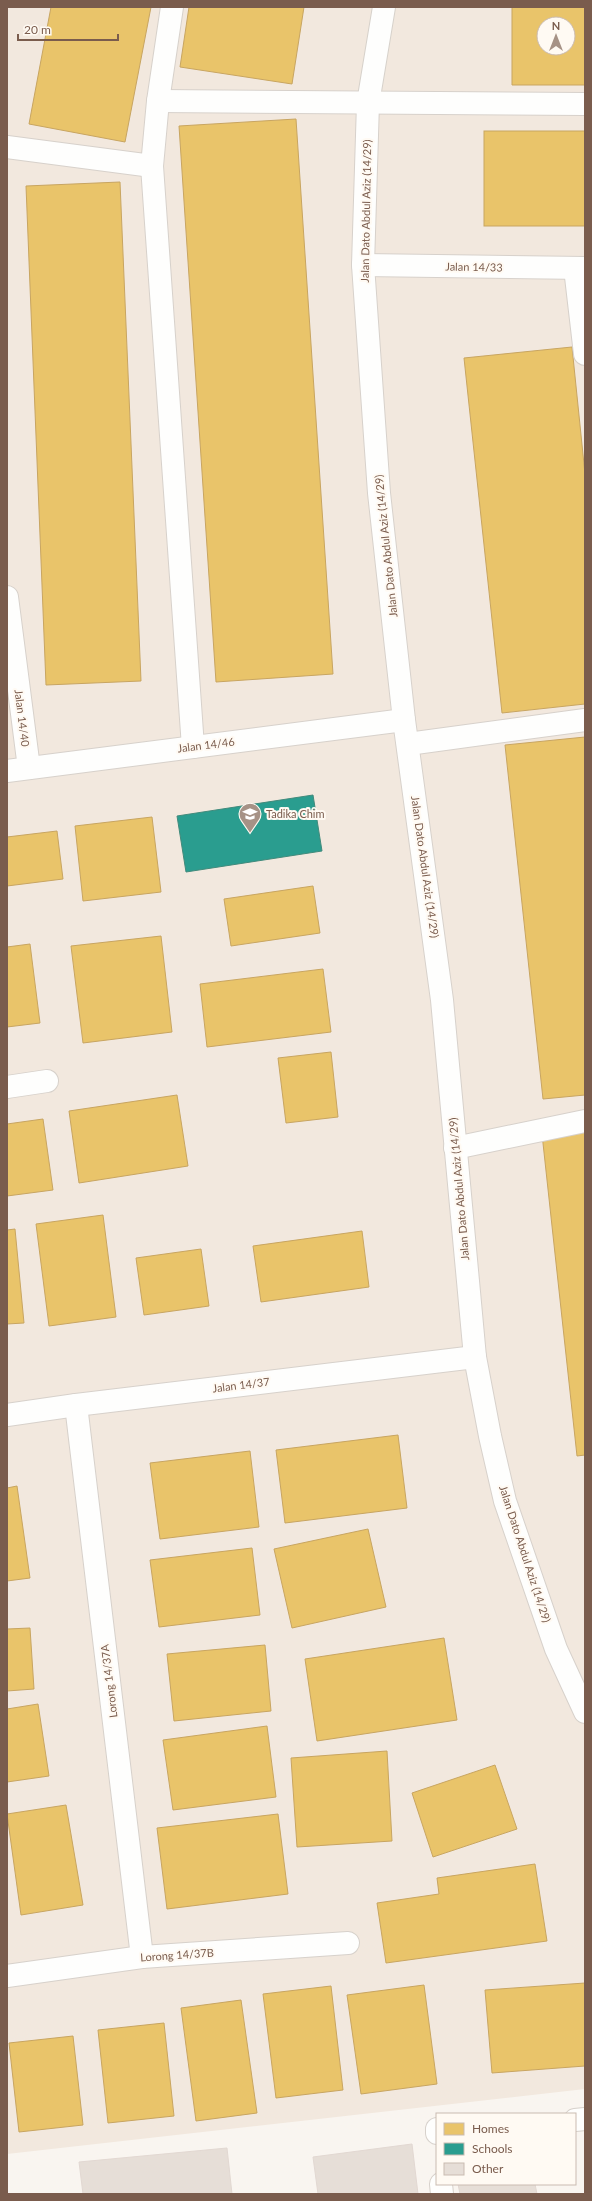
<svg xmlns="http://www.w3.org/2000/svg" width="592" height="2201" viewBox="0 0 592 2201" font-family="Lato,sans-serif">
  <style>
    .residential { fill: #f2e8de; fill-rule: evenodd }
    .homes { fill: #e9c46a; stroke: #c8a561; fill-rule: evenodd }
    .schools { fill: #2a9d8f; stroke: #428a7b }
    .building { fill: #e6ded7; stroke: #e2d8d2 }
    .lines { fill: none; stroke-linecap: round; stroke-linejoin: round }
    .minor-casing { stroke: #d7d1cb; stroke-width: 24 }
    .minor { stroke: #fefefd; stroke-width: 22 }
    .labels { text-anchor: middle; stroke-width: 4; stroke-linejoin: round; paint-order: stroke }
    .street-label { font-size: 11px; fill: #7a5c4d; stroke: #fffaf3 }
    .poi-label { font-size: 11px; fill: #7a5c4d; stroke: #fffaf3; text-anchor: start }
  </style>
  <rect width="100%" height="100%" fill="#f9f5f0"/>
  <!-- residential -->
  <path class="residential" d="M7 7H585V2089L7 2154ZM544 24H568V48H544Z"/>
  <!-- homes -->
  <g class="homes">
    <path d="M51 7H151L125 142 29 124Z"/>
    <path d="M189 7H304L292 84 180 67Z"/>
    <path d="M512 7H585V85H512ZM544 24H568V48H544Z"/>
    <path d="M296 119 333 674 216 682 179 126Z"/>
    <rect x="484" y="131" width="101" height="95"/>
    <path d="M120 182 141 681 46 685 26 186Z"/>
    <path d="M572 347 585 474V704L502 713 464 358Z"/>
    <path d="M585 737V1095L543 1099 505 745Z"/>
    <path d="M152 817 161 892 83 901 75 826Z"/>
    <path d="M57 831 63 879 7 886V837Z"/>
    <path d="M313 886 320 933 231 946 224 899Z"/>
    <path d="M161 936 172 1032 83 1043 71 946Z"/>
    <path d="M30 944 40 1023 7 1027V947Z"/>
    <path d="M323 969 331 1032 207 1047 200 984Z"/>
    <path d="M331 1052 338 1117 286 1123 278 1058Z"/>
    <path d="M177 1095 188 1166 79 1183 69 1111Z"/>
    <path d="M43 1119 53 1190 7 1196V1124Z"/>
    <path d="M585 1129V1455L577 1456 542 1134Z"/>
    <path d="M103 1215 116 1317 49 1326 36 1224Z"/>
    <path d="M15 1229 24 1323 7 1324V1230Z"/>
    <path d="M362 1231 369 1287 261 1302 253 1246Z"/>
    <path d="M201 1249 209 1306 144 1315 136 1258Z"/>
    <path d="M398 1435 407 1508 285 1523 276 1450Z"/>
    <path d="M250 1451 259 1527 160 1539 150 1463Z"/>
    <path d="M17 1486 30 1578 7 1581V1488Z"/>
    <path d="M368 1529 386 1607 292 1628 274 1549Z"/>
    <path d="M252 1548 260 1615 159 1627 150 1560Z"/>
    <path d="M30 1628 34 1689 7 1691V1629Z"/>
    <path d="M444 1638 457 1720 317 1741 305 1659Z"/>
    <path d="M265 1645 271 1711 174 1721 167 1654Z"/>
    <path d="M38 1704 49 1776 7 1782V1709Z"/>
    <path d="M267 1726 276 1797 173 1810 163 1740Z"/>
    <path d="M387 1751 392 1841 297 1847 291 1758Z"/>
    <path d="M495 1765 517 1829 433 1857 412 1793Z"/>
    <path d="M66 1805 83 1905 21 1915 7 1814Z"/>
    <path d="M278 1814 288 1894 167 1909 157 1828Z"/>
    <path d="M535 1864 547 1941 386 1963 377 1903 439 1894 437 1878Z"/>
    <path d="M585 1983V2066L492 2073 485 1990Z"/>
    <path d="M424 1985 437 2084 361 2094 347 1995Z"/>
    <path d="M331 1986 343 2090 276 2098 263 1994Z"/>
    <path d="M241 2000 257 2113 196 2121 181 2008Z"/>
    <path d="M164 2023 174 2116 108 2123 98 2030Z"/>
    <path d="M73 2036 83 2125 19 2132 9 2043Z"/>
  </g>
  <!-- schools -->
  <path class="schools" d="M313 795 322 851 186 872 177 816Z"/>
  <!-- building -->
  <g class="building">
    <path d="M412 2144 418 2194H318L313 2157Z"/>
    <path d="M227 2148 232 2194H83L79 2162Z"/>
    <path d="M458 2184H535L537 2194H460Z"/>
  </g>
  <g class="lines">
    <!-- minor casing -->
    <g class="minor-casing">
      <g id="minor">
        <path d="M172 7 158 101 152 166 193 747"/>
        <path d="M384 7 368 103 363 265 379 493 404 720 442 1000 475 1357 490 1436 505 1501 556 1649 585 1712"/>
        <path d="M158 101 585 104"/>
        <path d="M7 147 152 166"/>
        <path d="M363 265 585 268"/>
        <path d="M575 268 585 354"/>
        <path d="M7 597 29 768"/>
        <path d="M408 744 585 720"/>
        <path d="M7 771 404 720"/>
        <path d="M7 1087 47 1081"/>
        <path d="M455 1148 585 1121"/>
        <path d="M76 1405 142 1957"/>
        <path d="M7 1415 76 1405 475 1357"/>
        <path d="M7 1976 142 1957 348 1943"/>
        <path d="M575 2120 585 2119"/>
        <path d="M437 2129V2133"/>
        <path d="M441 2184 442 2194"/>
      </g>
    </g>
    <!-- minor -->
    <use href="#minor" class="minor"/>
  </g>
  <!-- icons -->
  <defs>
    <g id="school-pin" transform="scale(1.15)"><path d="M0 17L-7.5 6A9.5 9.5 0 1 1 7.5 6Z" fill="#a69286" stroke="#fffaf3"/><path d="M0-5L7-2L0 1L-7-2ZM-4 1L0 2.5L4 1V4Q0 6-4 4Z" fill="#fff"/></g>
  </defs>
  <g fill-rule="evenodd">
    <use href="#school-pin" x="250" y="814"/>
  </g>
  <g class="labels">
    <!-- street labels -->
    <g class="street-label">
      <text transform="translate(366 211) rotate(-89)" y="4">Jalan Dato Abdul Aziz (14/29)</text>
      <text transform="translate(474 267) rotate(1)" y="4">Jalan 14/33</text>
      <text transform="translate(386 546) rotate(-96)" y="4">Jalan Dato Abdul Aziz (14/29)</text>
      <text transform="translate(22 718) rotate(83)" y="4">Jalan 14/40</text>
      <text transform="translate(206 745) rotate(-7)" y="4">Jalan 14/46</text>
      <text transform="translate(425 867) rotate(82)" y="4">Jalan Dato Abdul Aziz (14/29)</text>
      <text transform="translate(459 1189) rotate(-95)" y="4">Jalan Dato Abdul Aziz (14/29)</text>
      <text transform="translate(241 1385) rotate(-7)" y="4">Jalan 14/37</text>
      <text transform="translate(525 1554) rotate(72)" y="4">Jalan Dato Abdul Aziz (14/29)</text>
      <text transform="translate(109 1681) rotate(-97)" y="4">Lorong 14/37A</text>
      <text transform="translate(177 1955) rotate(-4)" y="4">Lorong 14/37B</text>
    </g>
    <!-- poi labels -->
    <g class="poi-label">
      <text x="266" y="818">Tadika Chim</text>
    </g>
  </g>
  <!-- border -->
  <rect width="592" height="2201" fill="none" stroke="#7a5c4d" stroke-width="16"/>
  <!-- legend -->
  <rect x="436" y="2113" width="140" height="72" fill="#fffaf3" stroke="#cabbb1"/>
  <rect x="444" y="2123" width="20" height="12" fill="#e9c46a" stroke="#cabbb1"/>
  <text x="472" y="2133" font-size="12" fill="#7a5c4d">Homes</text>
  <rect x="444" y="2143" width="20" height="12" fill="#2a9d8f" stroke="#cabbb1"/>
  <text x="472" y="2153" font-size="12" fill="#7a5c4d">Schools</text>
  <rect x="444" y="2163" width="20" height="12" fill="#e6ded7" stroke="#cabbb1"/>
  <text x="472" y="2173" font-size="12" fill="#7a5c4d">Other</text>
  <!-- north arrow -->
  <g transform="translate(556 36)"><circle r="19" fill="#fffaf3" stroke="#cabbb1"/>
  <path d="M0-3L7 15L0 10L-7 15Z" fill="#a69286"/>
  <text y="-6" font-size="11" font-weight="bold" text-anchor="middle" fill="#7a5c4d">N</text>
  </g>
  <!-- scale -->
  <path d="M18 34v6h100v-6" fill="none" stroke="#7a5c4d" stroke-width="2"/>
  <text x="24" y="34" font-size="12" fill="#7a5c4d" stroke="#fffaf3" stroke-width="3" paint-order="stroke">20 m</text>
</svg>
